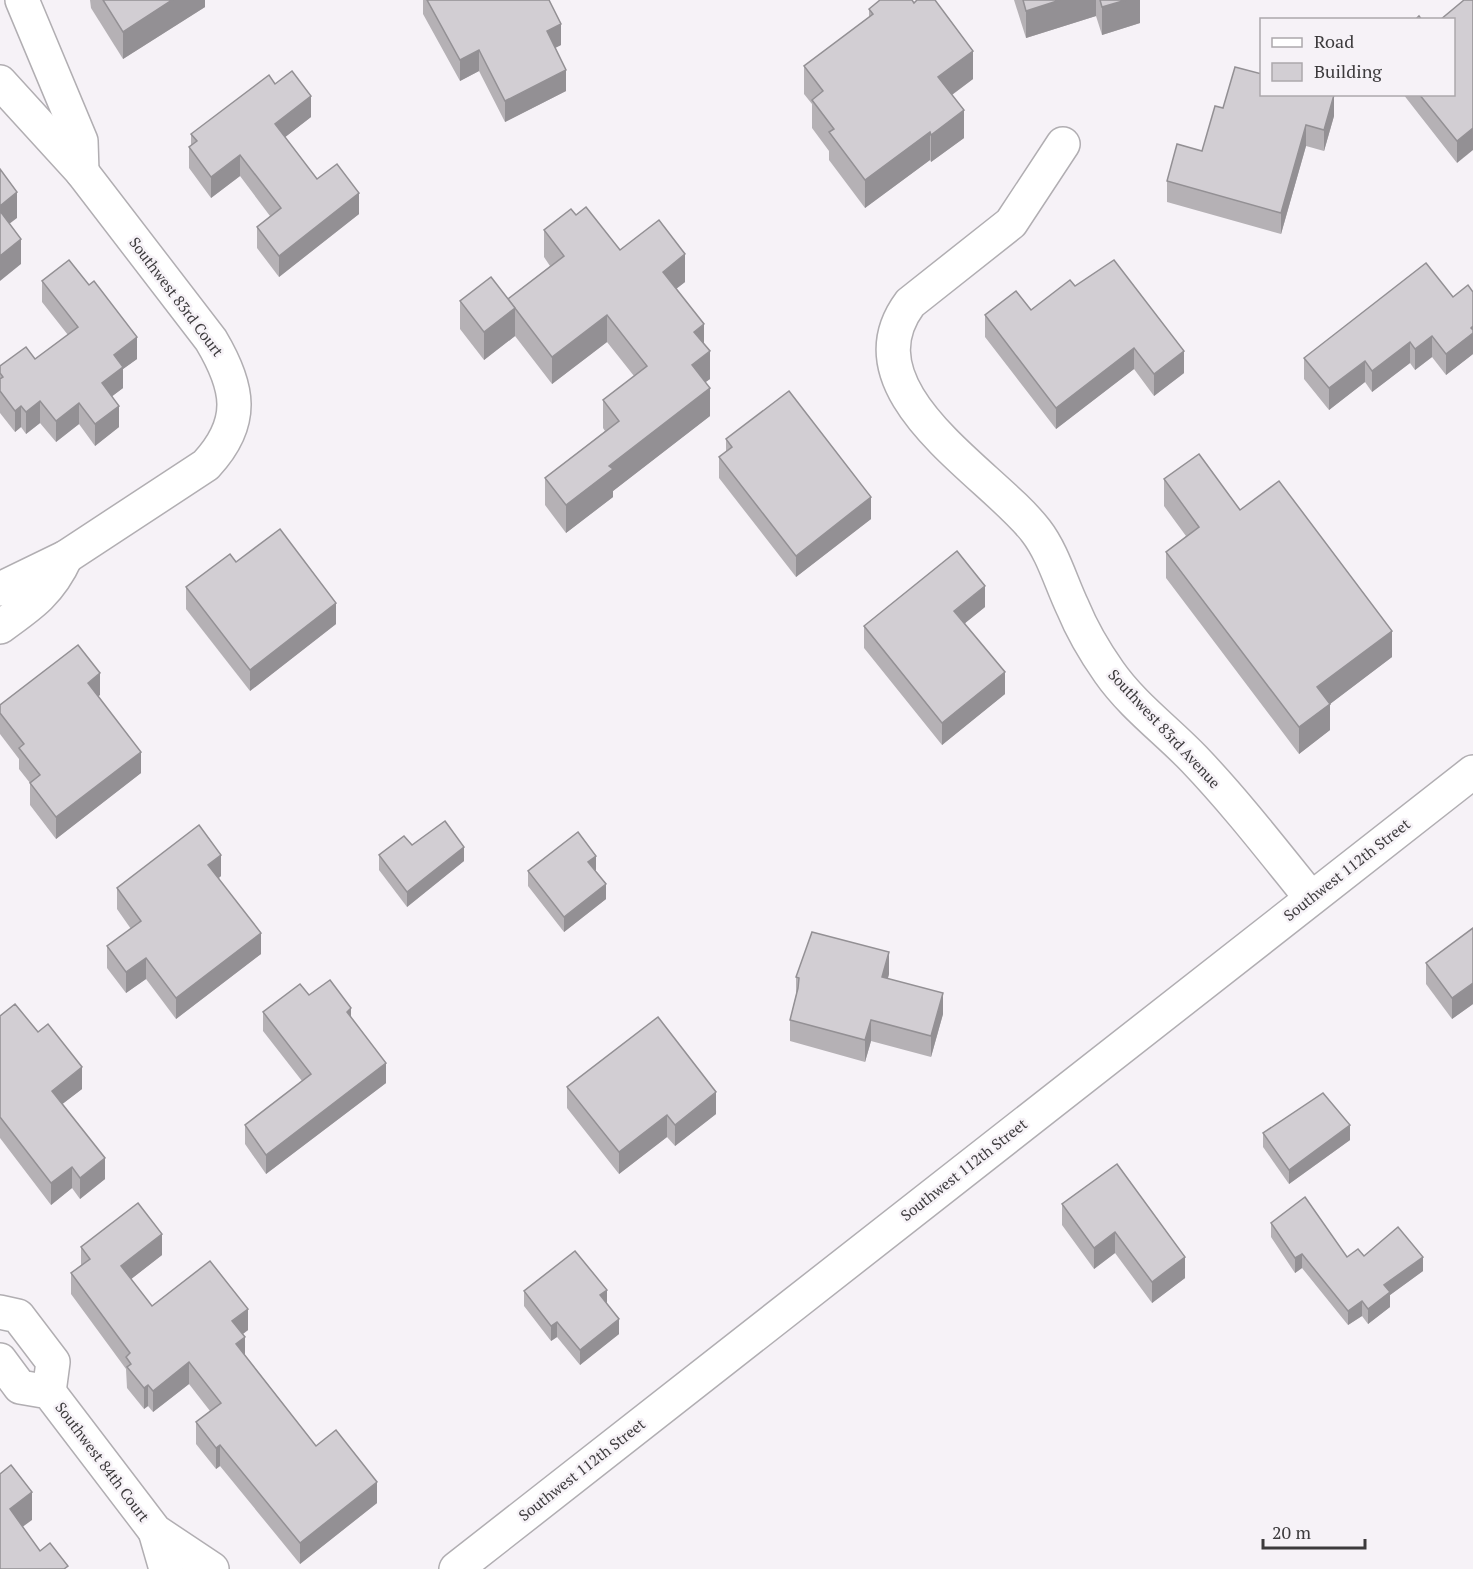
<svg xmlns="http://www.w3.org/2000/svg" width="1473" height="1569" viewBox="0 0 1473 1569" font-family="'PT Serif',serif">
  <style>
    .lines { fill: none; stroke-linecap: round; stroke-linejoin: round }
    .minor-casing { stroke: #b1aeb2; stroke-width: 36 }
    .secondary-casing { stroke: #b1aeb2; stroke-width: 36 }
    .minor { stroke: #fff; stroke-width: 33 }
    .secondary { stroke: #fff; stroke-width: 33 }
    .wall { fill: #b5b1b5 }
    .shaded-wall { fill: #939094 }
    .building { fill: #d2ced3; stroke: #939094; stroke-width: 1.5 }
    .labels { text-anchor: middle; stroke-width: 5; stroke-linejoin: round; paint-order: stroke }
    .street-label { font-size: 15px; fill: #3c3a3c; stroke: #f6f2f7 }
  </style>
  <rect width="100%" height="100%" fill="#f6f2f7"/>
  <g class="lines">
    <!-- minor casing -->
    <g class="minor-casing">
      <g id="minor">
        <path d="M22 0 81 141 82 172"/>
        <path d="M0 82 82 172 211 340C239 387 246 422 206 465L66 557 0 589"/>
        <path d="M1063 144 1011 223 910 303C844 392 992 473 1036 531 1053 553 1061 583 1073 608 1082 630 1095 652 1109 672 1132 705 1166 730 1194 759 1236 803 1273 851 1311 898"/>
        <path d="M0 627C31 605 50 592 66 557"/>
        <path d="M0 1312 18 1316 53 1362 49 1392"/>
        <path d="M0 1360 20 1387 49 1392 155 1531 212 1569"/>
        <path d="M155 1531 166 1569"/>
      </g>
    </g>
    <!-- secondary casing -->
    <g class="secondary-casing">
      <path id="secondary" d="M456 1569 1473 772"/>
    </g>
    <!-- minor -->
    <use href="#minor" class="minor"/>
    <!-- secondary -->
    <use href="#secondary" class="secondary"/>
  </g>
  <!-- wall -->
  <g class="wall">
    <path d="M90 0H205V7L123 59 91 8Z"/>
    <path d="M423 0H549L561 45 555 48 566 91 505 122 479 71 460 81 423 14Z"/>
    <path d="M1014 0H1140V23L1102 35 1096 16 1026 38Z"/>
    <path d="M1464 0 1457 163 1403 94H1454Z"/>
    <path d="M869 9 973 79 952 95 964 138 931 162 930 160 865 208 829 160V151L812 128V104L804 94V66L869 17Z"/>
    <path d="M275 84 311 117 285 137 317 179 359 214 279 277 257 248V227L270 216 240 176 211 198 189 168V147L191 145V134Z"/>
    <path d="M1223 108 1334 116 1324 151 1306 146 1281 234 1167 202V181L1202 151Z"/>
    <path d="M576 215 620 250 685 282 676 289 704 343 710 379 705 382 710 416 613 491V497L566 533 545 505V478L605 431 603 428V400L634 376 607 342 552 384 515 336 484 360 460 329V301L508 299 550 266 544 257V230Z"/>
    <path d="M42 281 137 359 123 369V388L112 396 119 427 95 446 79 424 56 442 40 423 26 434 21 427 15 432 0 413V366L35 359 68 335 42 302Z"/>
    <path d="M1075 286 1184 373 1154 396 1134 369 1056 429 985 337V315L1031 310Z"/>
    <path d="M1473 292V354L1446 375 1432 357 1415 370 1410 363 1372 392 1365 382 1329 410 1304 379V358L1453 297Z"/>
    <path d="M726 439 871 519 796 577 719 478V457L726 452Z"/>
    <path d="M1164 479 1240 510 1392 657 1330 704V730L1299 754 1166 578V552L1186 536 1164 506Z"/>
    <path d="M236 562 336 624 250 691 186 609V587Z"/>
    <path d="M985 607 965 623 1005 694 942 745 864 648V626Z"/>
    <path d="M100 695 98 696 141 773 56 839 30 805V783L19 769V759L0 734V705Z"/>
    <path d="M412 845 464 861 407 907 379 870V855Z"/>
    <path d="M596 870 595 871 606 899 564 932 528 886V871Z"/>
    <path d="M221 876 219 878 261 954 176 1019 146 979 126 993 107 968V946L131 929 117 909V888Z"/>
    <path d="M1473 928V1004L1452 1019 1426 984V963Z"/>
    <path d="M889 974 888 978 943 1014 931 1057 871 1041 865 1062 790 1041V1020L796 995V977Z"/>
    <path d="M309 995 351 1018 386 1083 266 1174 245 1144V1125L302 1081 263 1031V1012Z"/>
    <path d="M0 1016 82 1089 62 1104 105 1179 80 1199 72 1188 51 1205 0 1138Z"/>
    <path d="M567 1087 716 1114 675 1146 667 1137 619 1174 567 1108Z"/>
    <path d="M1263 1133 1350 1140 1289 1184 1263 1147Z"/>
    <path d="M1117 1164 1185 1278 1152 1303 1115 1253 1094 1269 1062 1225V1204Z"/>
    <path d="M1271 1223 1347 1257 1364 1256 1423 1271 1390 1295V1307L1368 1324 1362 1316 1348 1325 1302 1268 1295 1273 1271 1237Z"/>
    <path d="M81 1247 162 1255 131 1279 152 1306 248 1330 243 1334 245 1355 316 1446 377 1503 300 1564 220 1466 216 1469 196 1444V1422L210 1411 189 1384 153 1412 148 1406 144 1409 127 1388 126 1369 71 1294V1273L81 1265Z"/>
    <path d="M524 1291 607 1304 619 1334 580 1365 557 1337 551 1341 524 1306Z"/>
  </g>
  <!-- shaded-wall -->
  <g class="shaded-wall">
    <path d="M172 0H205V7L123 59V32Z"/>
    <path d="M1060 0H1096V16L1026 38V11Z"/>
    <path d="M1126 0H1140V23L1102 35V7Z"/>
    <path d="M561 24V45L547 52V31Z"/>
    <path d="M479 50V71L460 81V60Z"/>
    <path d="M973 51V79L938 105V77Z"/>
    <path d="M566 70V91L505 122V101Z"/>
    <path d="M1334 95V116L1324 151V130Z"/>
    <path d="M311 96V117L275 145V124Z"/>
    <path d="M964 110V138L931 162V135Z"/>
    <path d="M1306 125V146L1281 234V213Z"/>
    <path d="M1473 128V150L1457 163V141Z"/>
    <path d="M930 132V160L865 208V180Z"/>
    <path d="M240 155V176L211 198V177Z"/>
    <path d="M17 192V218L0 231V206Z"/>
    <path d="M359 193V214L279 277V256Z"/>
    <path d="M21 239V264L0 281V256Z"/>
    <path d="M685 254V282L663 299V272Z"/>
    <path d="M515 308V336L484 360V332Z"/>
    <path d="M607 315V342L552 384V357Z"/>
    <path d="M704 324V352L694 332Z"/>
    <path d="M1473 326V354L1446 375V354Z"/>
    <path d="M1432 336V357L1415 370V349Z"/>
    <path d="M137 337V359L123 369V388L102 404V383L114 355Z"/>
    <path d="M1410 342V363L1372 392V371Z"/>
    <path d="M1134 348V369L1056 429V408Z"/>
    <path d="M710 351V379L692 392V365Z"/>
    <path d="M1184 351V373L1154 396V374Z"/>
    <path d="M1365 361V382L1329 410V388Z"/>
    <path d="M710 388V416L613 491V497L566 533V505L609 466Z"/>
    <path d="M40 401V423L26 434V412Z"/>
    <path d="M79 403V424L56 442V421Z"/>
    <path d="M21 406V427L15 432V411Z"/>
    <path d="M119 406V427L95 446V424Z"/>
    <path d="M871 497V519L796 577V556Z"/>
    <path d="M985 586V607L954 632V611Z"/>
    <path d="M336 603V624L250 691V670Z"/>
    <path d="M1392 631V657L1330 704V730L1299 754V727L1317 687Z"/>
    <path d="M1005 672V694L942 745V723Z"/>
    <path d="M100 673V695L88 704V683Z"/>
    <path d="M141 752V773L56 839V817Z"/>
    <path d="M464 847V861L407 907V892Z"/>
    <path d="M221 855V876L208 886V865Z"/>
    <path d="M596 856V870L588 877V862Z"/>
    <path d="M606 884V899L564 932V917Z"/>
    <path d="M261 933V954L176 1019V998Z"/>
    <path d="M889 952V974L882 998V977Z"/>
    <path d="M146 958V979L126 993V972Z"/>
    <path d="M1473 983V1004L1452 1019V998Z"/>
    <path d="M943 993V1014L931 1057V1036Z"/>
    <path d="M351 1008V1027L347 1012Z"/>
    <path d="M871 1020V1041L865 1062V1040Z"/>
    <path d="M386 1063V1083L266 1174V1155Z"/>
    <path d="M82 1067V1089L52 1112V1091Z"/>
    <path d="M716 1092V1114L675 1146V1125Z"/>
    <path d="M667 1115V1137L619 1174V1152Z"/>
    <path d="M1350 1125V1140L1289 1184V1170Z"/>
    <path d="M105 1158V1179L80 1199V1178Z"/>
    <path d="M72 1167V1188L51 1205V1183Z"/>
    <path d="M1115 1232V1253L1094 1269V1248Z"/>
    <path d="M162 1234V1255L121 1287V1266Z"/>
    <path d="M1302 1254V1268L1295 1273V1258Z"/>
    <path d="M1185 1257V1278L1152 1303V1282Z"/>
    <path d="M1423 1257V1271L1390 1295V1307L1368 1324V1309L1384 1285Z"/>
    <path d="M607 1290V1304L600 1295Z"/>
    <path d="M1362 1301V1316L1348 1325V1311Z"/>
    <path d="M248 1309V1330L232 1342V1321Z"/>
    <path d="M619 1319V1334L580 1365V1350Z"/>
    <path d="M557 1322V1337L551 1341V1326Z"/>
    <path d="M245 1337V1358L236 1344Z"/>
    <path d="M189 1362V1384L153 1412V1391Z"/>
    <path d="M148 1385V1406L144 1409V1388Z"/>
    <path d="M220 1445V1466L216 1469V1448Z"/>
    <path d="M377 1482V1503L300 1564V1543Z"/>
    <path d="M32 1492V1520L10 1536V1509Z"/>
  </g>
  <!-- building -->
  <g class="building">
    <path d="M103 0H172L123 32Z"/>
    <path d="M427 0H549L561 24 547 31 566 70 505 101 479 50 460 60Z"/>
    <path d="M880 0H912L914 3 917 0H935L973 51 938 77 964 110 931 135 930 132 865 180 829 132 834 129 812 100 823 91 804 66 873 14 869 9Z"/>
    <path d="M1023 0H1060L1026 11Z"/>
    <path d="M1100 0H1126L1102 7Z"/>
    <path d="M1464 0H1473V128L1457 141 1419 94H1454V20H1440Z"/>
    <path d="M1419 16 1422 20H1415Z"/>
    <path d="M1235 67 1262 74V94L1334 95 1324 130 1306 125 1281 213 1167 181 1177 144 1202 151 1215 106 1223 108Z"/>
    <path d="M292 71 311 96 275 124 317 179 337 164 359 193 279 256 257 227 281 208 240 155 211 177 189 147 197 141 191 134 269 75 275 84Z"/>
    <path d="M0 169 17 192 0 206Z"/>
    <path d="M586 207 620 250 659 220 685 254 663 272 704 324 694 332 710 351 692 365 710 388 609 466 613 469 566 505 545 478 619 421 603 400 647 366 607 315 552 357 508 299 564 256 544 230 571 209 576 215Z"/>
    <path d="M0 211 21 239 0 256Z"/>
    <path d="M69 260 89 285 94 281 137 337 114 355 123 367 102 383 119 406 95 424 79 403 56 421 40 401 26 412 21 406 15 411 0 391V379L3 377 0 373V366L26 347 35 359 78 327 42 281Z"/>
    <path d="M1114 260 1184 351 1154 374 1134 348 1056 408 985 315 1016 291 1031 310 1070 280 1075 286Z"/>
    <path d="M1426 263 1453 297 1468 285 1473 292V326L1471 328 1473 330V333L1446 354 1432 336 1415 349 1410 342 1372 371 1365 361 1329 388 1304 358Z"/>
    <path d="M491 277 515 308 484 332 460 301Z"/>
    <path d="M789 391 871 497 796 556 719 457 732 447 726 439Z"/>
    <path d="M1199 454 1240 510 1279 481 1392 631 1317 687 1330 704 1299 727 1166 552 1199 527 1164 479Z"/>
    <path d="M280 529 336 603 250 670 186 587 230 554 236 562Z"/>
    <path d="M957 551 985 586 954 611 1005 672 942 723 864 626Z"/>
    <path d="M78 645 100 673 88 683 141 752 56 817 30 783 40 775 19 748 24 744 0 713V705Z"/>
    <path d="M445 821 464 847 407 892 379 855 404 836 412 845Z"/>
    <path d="M199 825 221 855 208 865 261 933 176 998 146 958 126 972 107 946 141 921 117 888Z"/>
    <path d="M578 832 596 856 588 862 606 884 564 917 528 871Z"/>
    <path d="M1473 928V983L1452 998 1426 963Z"/>
    <path d="M812 932 889 952 882 977 943 993 931 1036 871 1020 865 1040 790 1020 798 988 799 978 796 977Z"/>
    <path d="M330 980 351 1008 347 1012 386 1063 266 1155 245 1125 311 1074 263 1012 300 984 309 995Z"/>
    <path d="M15 1004 38 1032 48 1024 82 1067 52 1091 105 1158 80 1178 72 1167 51 1183 0 1117V1016Z"/>
    <path d="M658 1017 716 1092 675 1125 667 1115 619 1152 567 1087Z"/>
    <path d="M1323 1093 1350 1125 1289 1170 1263 1133Z"/>
    <path d="M1117 1164 1185 1257 1152 1282 1115 1232 1094 1248 1062 1204Z"/>
    <path d="M1305 1197 1347 1257 1358 1249 1364 1256 1398 1227 1423 1257 1384 1285 1390 1292 1368 1309 1362 1301 1348 1311 1302 1254 1295 1258 1271 1223Z"/>
    <path d="M138 1203 162 1234 121 1266 152 1306 210 1261 248 1309 232 1321 245 1337 236 1344 316 1446 336 1430 377 1482 300 1543 220 1445 216 1448 196 1422 221 1403 189 1362 153 1391 148 1385 144 1388 127 1367 131 1364 126 1357 130 1353 71 1273 90 1259 81 1247Z"/>
    <path d="M575 1251 607 1290 600 1295 619 1319 580 1350 557 1322 551 1326 524 1291Z"/>
    <path d="M11 1465 32 1492 10 1509 40 1551 50 1543 68 1566 64 1569H0V1474Z"/>
  </g>
  <g class="labels">
    <!-- street labels -->
    <g class="street-label">
      <text transform="translate(176 297) rotate(53)" y="5">Southwest 83rd Court</text>
      <text transform="translate(1164 729) rotate(47)" y="5">Southwest 83rd Avenue</text>
      <text transform="translate(1347 870) rotate(-38)" y="5">Southwest 112th Street</text>
      <text transform="translate(964 1170) rotate(-38)" y="5">Southwest 112th Street</text>
      <text transform="translate(102 1462) rotate(53)" y="5">Southwest 84th Court</text>
      <text transform="translate(582 1470) rotate(-38)" y="5">Southwest 112th Street</text>
    </g>
  </g>
  <!-- legend -->
  <rect x="1260" y="18" width="195" height="78" fill="#f6f2f7" stroke="#aca8ac" stroke-width="1.5"/>
  <rect x="1272" y="38" width="30" height="9" fill="#ffffff" stroke="#aca8ac" stroke-width="1.5"/>
  <text x="1314" y="48" font-size="18" fill="#3c3a3c">Road</text>
  <rect x="1272" y="63" width="30" height="18" fill="#d2ced3" stroke="#aca8ac" stroke-width="1.5"/>
  <text x="1314" y="78" font-size="18" fill="#3c3a3c">Building</text>
  <!-- scale -->
  <path d="M1263 1539v9h102v-9" fill="none" stroke="#3c3a3c" stroke-width="3"/>
  <text x="1272" y="1539" font-size="18" fill="#3c3a3c" stroke="#f6f2f7" stroke-width="4.5" paint-order="stroke">20 m</text>
</svg>
